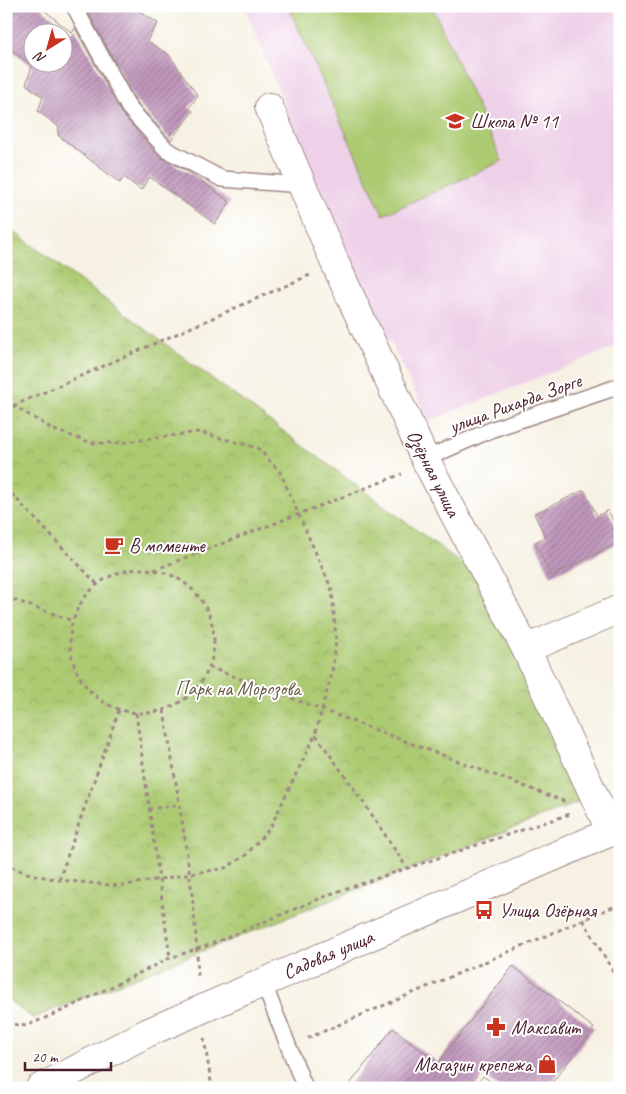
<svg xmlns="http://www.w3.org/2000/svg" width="626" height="1094" viewBox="0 0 626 1094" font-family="Caveat,sans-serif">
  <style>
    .built { fill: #eed0e8 }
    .park { fill: url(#park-crowns); stroke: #7b744e }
    .pitch { fill: #acca71; stroke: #7b744e }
    .building { fill: url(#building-hatch); fill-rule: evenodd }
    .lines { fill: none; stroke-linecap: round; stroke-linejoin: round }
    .lane-casing { stroke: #a08886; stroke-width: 18 }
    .street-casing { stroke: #a08886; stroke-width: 30 }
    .secondary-casing { stroke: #a08886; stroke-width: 30 }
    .path { stroke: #a08886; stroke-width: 3; stroke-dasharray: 4 4; stroke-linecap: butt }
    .lane { stroke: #fff; stroke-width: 15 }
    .street { stroke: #fff; stroke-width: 28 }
    .secondary { stroke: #fff; stroke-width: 28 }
    .labels { text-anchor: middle; stroke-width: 4; stroke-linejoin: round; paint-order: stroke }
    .poi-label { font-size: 20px; fill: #4a1f2b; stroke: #fff; text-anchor: start }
    .street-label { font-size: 20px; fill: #4a1f2b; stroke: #fff }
    .park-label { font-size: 20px; fill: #6c5b44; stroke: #fff }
  </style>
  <defs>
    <pattern id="park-crowns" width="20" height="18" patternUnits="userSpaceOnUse" patternTransform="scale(1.25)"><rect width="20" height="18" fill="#acca71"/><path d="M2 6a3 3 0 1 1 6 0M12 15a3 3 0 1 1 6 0" fill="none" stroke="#96ad62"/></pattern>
    <pattern id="building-hatch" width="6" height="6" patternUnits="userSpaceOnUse" patternTransform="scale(1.25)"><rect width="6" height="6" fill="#c097bc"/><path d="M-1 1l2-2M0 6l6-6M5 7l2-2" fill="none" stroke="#9e7b99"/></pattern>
  </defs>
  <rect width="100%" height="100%" fill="#fff"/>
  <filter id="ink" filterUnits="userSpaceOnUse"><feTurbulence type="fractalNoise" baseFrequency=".02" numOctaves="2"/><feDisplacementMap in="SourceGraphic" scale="10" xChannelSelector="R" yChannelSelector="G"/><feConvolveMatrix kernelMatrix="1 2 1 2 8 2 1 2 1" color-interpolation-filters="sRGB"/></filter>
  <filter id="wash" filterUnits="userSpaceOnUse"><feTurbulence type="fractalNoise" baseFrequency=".0096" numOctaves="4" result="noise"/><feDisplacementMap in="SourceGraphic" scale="20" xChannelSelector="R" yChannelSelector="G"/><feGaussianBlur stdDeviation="1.12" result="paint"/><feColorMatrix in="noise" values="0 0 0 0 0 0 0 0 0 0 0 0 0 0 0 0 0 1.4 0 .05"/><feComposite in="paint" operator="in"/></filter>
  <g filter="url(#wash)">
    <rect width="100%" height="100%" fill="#f6f1e2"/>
    <!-- built -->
    <path class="built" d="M244 6H620V345L429 421 338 235Z"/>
    <!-- park -->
    <path class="park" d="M6 226 514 602 582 801 33 1018 6 999Z"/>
    <!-- pitch -->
    <path class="pitch" d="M288 6H432L502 161 383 215Z"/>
    <g id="blocks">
      <!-- building -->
      <g class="building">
        <path d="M6 6H39L72 33 75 28 122 114 160 157 192 174 230 202 215 224 150 177 141 190 124 177 120 183 58 135 59 127 38 111 43 97 26 84 32 66 6 46ZM32 32H62V62H32Z"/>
        <path d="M92 6H131L158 23 147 41 169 55 198 96 189 108 193 111 171 140 137 103 88 12Z"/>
        <path d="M584 490 597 516 608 510 620 535V542L551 576 535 542 546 537 534 514Z"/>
        <path d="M513 966 594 1028 548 1088H499L483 1076 474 1088H347L393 1028 438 1063Z"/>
      </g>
    </g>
  </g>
  <g filter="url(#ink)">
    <use href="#blocks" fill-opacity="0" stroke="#a08886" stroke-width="1"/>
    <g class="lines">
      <!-- lane casing -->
      <g class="lane-casing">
        <g id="lane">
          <path d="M74 6 129 108 167 150 222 179 302 185"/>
          <path d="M425 459 493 429 620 386"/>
          <path d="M263 982 305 1088"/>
        </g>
      </g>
      <!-- street casing -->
      <g class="street-casing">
        <g id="street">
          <path d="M269 107 335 263 425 459 526 649 611 832"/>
          <path d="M526 649 620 609"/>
        </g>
      </g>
      <!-- secondary casing -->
      <g class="secondary-casing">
        <path id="secondary" d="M40 1088 149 1032 620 828"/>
      </g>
      <!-- path -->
      <g class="path">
        <path d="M6 401 54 430 92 443H120L198 432 258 448 280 472 332 590 336 640 332 672 315 735 270 828 245 856 225 868 120 886 59 880 30 874 6 865"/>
        <path d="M6 409 310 275"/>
        <path d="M6 488 97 584"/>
        <circle cx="142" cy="641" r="72"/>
        <path d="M154 570 402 474"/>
        <path d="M6 597 73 621"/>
        <path d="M209 667 566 802"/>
        <path d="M164 710C178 799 196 889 198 979"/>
        <path d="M136 713 170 958"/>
        <path d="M316 735 364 803 407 868"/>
        <path d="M148 809 179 805"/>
        <path d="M59 880 119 710"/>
        <path d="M583 920 620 983"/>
        <path d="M6 1023 26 1026 66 1009 170 958 209 945 333 893 573 813"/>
        <path d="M204 1038 212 1088"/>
        <path d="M308 1038 620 904"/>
      </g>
      <!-- lane -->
      <use href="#lane" class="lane"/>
      <!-- street -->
      <use href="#street" class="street"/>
      <!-- secondary -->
      <use href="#secondary" class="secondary"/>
    </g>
  </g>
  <!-- icons -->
  <defs>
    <g id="school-bare" transform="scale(1.5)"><path d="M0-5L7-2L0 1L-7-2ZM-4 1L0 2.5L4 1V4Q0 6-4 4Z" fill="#c8321e" stroke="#fff" stroke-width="2.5" paint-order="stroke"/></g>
    <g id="cafe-bare" transform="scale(1.5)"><path d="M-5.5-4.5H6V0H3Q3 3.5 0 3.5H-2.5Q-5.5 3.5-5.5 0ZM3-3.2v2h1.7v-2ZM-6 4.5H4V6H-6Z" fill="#c8321e" stroke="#fff" stroke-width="2.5" paint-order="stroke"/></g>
    <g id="bus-bare" transform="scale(1.5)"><path d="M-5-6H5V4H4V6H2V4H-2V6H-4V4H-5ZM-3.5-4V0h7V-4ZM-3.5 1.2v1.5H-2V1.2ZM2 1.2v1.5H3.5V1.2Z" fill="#c8321e" stroke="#fff" stroke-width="2.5" paint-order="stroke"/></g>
    <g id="pharmacy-bare" transform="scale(1.5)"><path d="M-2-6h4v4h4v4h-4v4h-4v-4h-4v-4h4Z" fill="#c8321e" stroke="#fff" stroke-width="2.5" paint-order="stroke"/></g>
    <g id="shop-bare" transform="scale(1.5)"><path d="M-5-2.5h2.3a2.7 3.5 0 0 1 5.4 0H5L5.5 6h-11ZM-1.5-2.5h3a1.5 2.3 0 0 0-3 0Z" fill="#c8321e" stroke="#fff" stroke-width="2.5" paint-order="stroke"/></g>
  </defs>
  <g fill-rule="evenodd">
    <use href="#school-bare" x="455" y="121"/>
    <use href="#cafe-bare" x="114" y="545"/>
    <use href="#bus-bare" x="484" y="910"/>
    <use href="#pharmacy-bare" x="496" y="1027"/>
    <use href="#shop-bare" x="547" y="1064"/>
  </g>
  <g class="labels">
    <!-- poi labels -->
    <g class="poi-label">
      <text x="470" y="128">Школа № 11</text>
      <text x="129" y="552">В моменте</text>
      <text x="499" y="917">Улица Озёрная</text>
      <text x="511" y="1034">Максавит</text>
      <text x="532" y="1071" text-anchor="end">Магазин крепежа</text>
    </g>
    <!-- street labels -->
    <g class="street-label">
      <text transform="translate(515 403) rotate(-20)" y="7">улица Рихарда Зорге</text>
      <text transform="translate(434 473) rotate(63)" y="7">Озёрная улица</text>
      <text transform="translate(328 954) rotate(-23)" y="7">Садовая улица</text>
    </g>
    <!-- park labels -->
    <g class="park-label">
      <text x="238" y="695">Парк на Морозова</text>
    </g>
  </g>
  <!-- margin -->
  <rect width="626" height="1094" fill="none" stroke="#fff" stroke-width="25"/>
  <!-- north arrow -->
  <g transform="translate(48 48) rotate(217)"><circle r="24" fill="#ffffff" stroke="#b7a5aa"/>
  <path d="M0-4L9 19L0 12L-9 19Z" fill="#c8321e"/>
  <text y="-8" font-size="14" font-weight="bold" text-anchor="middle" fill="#4a1f2b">N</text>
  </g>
  <!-- scale -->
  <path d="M25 1062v8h86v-8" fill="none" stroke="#4a1f2b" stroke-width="2.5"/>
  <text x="32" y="1062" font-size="15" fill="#4a1f2b" stroke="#ffffff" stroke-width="4" paint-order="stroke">20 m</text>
</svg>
